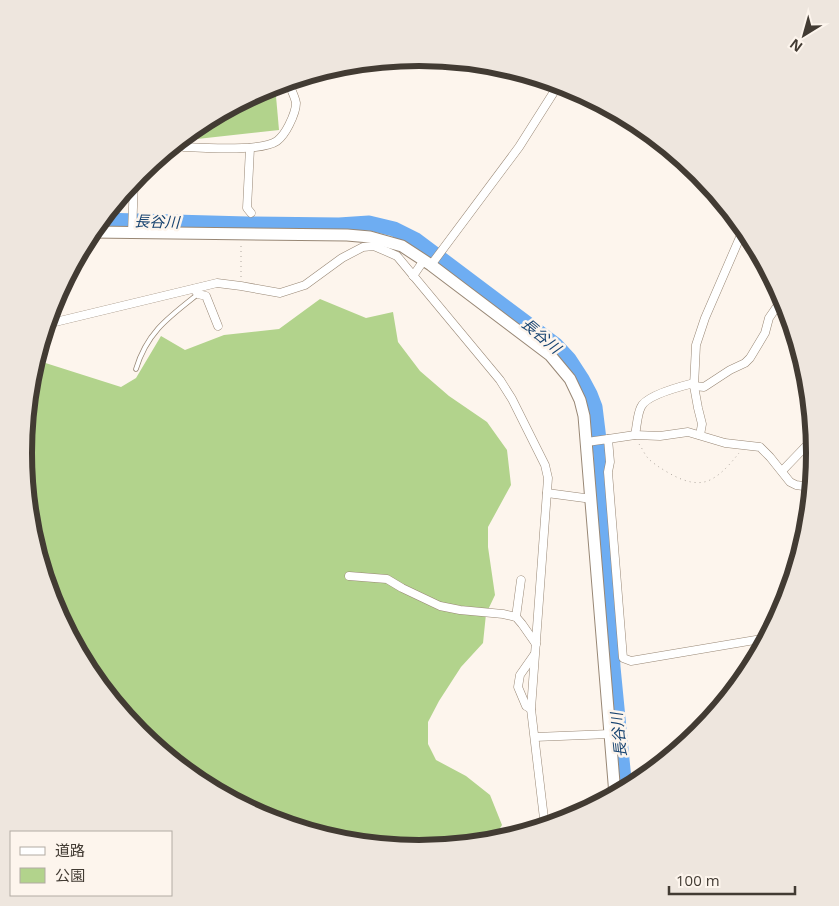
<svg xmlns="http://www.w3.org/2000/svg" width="839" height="906" viewBox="0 0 839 906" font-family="'Open Sans','Noto Sans JP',sans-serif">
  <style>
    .green { fill: #b2d38c }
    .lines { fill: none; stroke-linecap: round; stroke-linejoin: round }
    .river { stroke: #6eadf2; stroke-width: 15 }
    .lane-casing { stroke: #988775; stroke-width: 5.5 }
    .street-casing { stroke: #988775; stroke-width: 9 }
    .secondary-casing { stroke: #988775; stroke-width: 13 }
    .path { stroke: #b0a8a0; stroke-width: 1; stroke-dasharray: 1 4; stroke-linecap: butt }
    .lane { stroke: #fff; stroke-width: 4 }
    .street { stroke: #fff; stroke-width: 8 }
    .secondary { stroke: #fff; stroke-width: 11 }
    .labels { text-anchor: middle; stroke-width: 5; stroke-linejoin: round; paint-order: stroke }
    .water-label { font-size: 15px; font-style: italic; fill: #184471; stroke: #fdf5ed }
    .rim { fill: none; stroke: #423b33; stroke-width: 6 }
  </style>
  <rect width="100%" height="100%" fill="#fdf5ed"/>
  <!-- green -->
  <g class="green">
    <path d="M275 85 279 130 179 141 200 124 268 87Z"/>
    <path d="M320 299 366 318 393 312 398 342 420 371 449 396 487 422 507 450 511 485 488 527V547L495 595 486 614 483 643 461 667 439 701 428 722V744L436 760 466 776 490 795 502 825 492 842 450 846H426V848L419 849 342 841 268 819 199 782 139 733 90 673 54 604 31 530 24 453 31 376 36 360 121 387 136 378 161 336 185 350 224 335 279 329Z"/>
  </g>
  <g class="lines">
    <!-- river -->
    <path class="river" d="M101 220 247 224 339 225 369 223 394 229 416 240 556 345 569 359 582 379 590 394 595 407 601 456 613 667 625 790"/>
    <!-- lane casing -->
    <g class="lane-casing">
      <path id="lane" d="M136 369C147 332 169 317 198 294"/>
    </g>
    <!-- street casing -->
    <g class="street-casing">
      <g id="street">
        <path d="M175 144 184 147C205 148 261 152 277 141 282 137 286 131 289 125 292 119 296 111 296 103 295 96 290 89 289 81"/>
        <path d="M250 148 247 208 251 213"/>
        <path d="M132 233 134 181"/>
        <path d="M431 265 519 147 559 84"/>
        <path d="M413 276 424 260"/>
        <path d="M194 289 198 294 206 296 218 326"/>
        <path d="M47 324 217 283 241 286 280 293 305 285 342 258 363 247 374 246 397 256 500 380 512 399 545 465 548 478 531 709 545 827"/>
        <path d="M694 386 704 387 730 370 745 363 750 358 765 333 769 318 778 305 784 299"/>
        <path d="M635 435C637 426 637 415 641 407 646 395 682 386 694 383"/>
        <path d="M700 435 702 424 698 408 694 386 696 345 705 318 744 228"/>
        <path d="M608 439 635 435 660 436 688 432 725 443 760 447 770 457 790 482 796 485 810 487 811 493"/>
        <path d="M587 442 608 439 610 462 608 472 623 658 631 661 767 638"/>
        <path d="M782 471 806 446H815"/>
        <path d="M547 493 592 499"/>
        <path d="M349 576 387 579 402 588 440 606 460 610 503 614 516 617 522 624 536 644"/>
        <path d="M516 617 521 580"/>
        <path d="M531 709 526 706 518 687 520 675 534 655"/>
        <path d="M535 737 610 734"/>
      </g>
    </g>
    <!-- secondary casing -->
    <g class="secondary-casing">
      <path id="secondary" d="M91 232 347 235 370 237 402 246 431 265 550 355 570 379 580 400 584 416 615 795"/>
    </g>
    <!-- path -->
    <g class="path">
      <path d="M241 277V244"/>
      <path d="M639 444C642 448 644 453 647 457 650 461 655 464 659 467 673 476 693 488 710 480 722 474 731 463 739 453"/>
    </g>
    <!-- lane -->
    <use href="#lane" class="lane"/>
    <!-- street -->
    <use href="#street" class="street"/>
    <!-- secondary -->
    <use href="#secondary" class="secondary"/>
  </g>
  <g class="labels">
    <!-- water labels -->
    <g class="water-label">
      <text transform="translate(157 222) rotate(2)" y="5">長谷川</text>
      <text transform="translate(541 336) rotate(40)" y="5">長谷川</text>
      <text transform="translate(619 735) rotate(-96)" y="5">長谷川</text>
    </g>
  </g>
  <!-- crop -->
  <path d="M0 0H839V906H0ZM32 453a387 387 0 1 1 774 0a387 387 0 1 1-774 0Z" fill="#eee6de" fill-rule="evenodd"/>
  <path class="rim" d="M32 453a387 387 0 1 1 774 0a387 387 0 1 1-774 0Z"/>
  <!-- legend -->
  <rect x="10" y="831" width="162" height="65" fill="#fdf5ed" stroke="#b2aba3"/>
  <rect x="20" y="847" width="25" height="8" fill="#ffffff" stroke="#b2aba3"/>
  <text x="55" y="856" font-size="15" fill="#423b33">道路</text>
  <rect x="20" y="868" width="25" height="15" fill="#b2d38c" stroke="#b2aba3"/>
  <text x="55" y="881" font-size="15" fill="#423b33">公園</text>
  <!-- north arrow -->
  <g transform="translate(804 35) rotate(217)" stroke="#fdf5ed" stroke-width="4" paint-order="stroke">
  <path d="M0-4L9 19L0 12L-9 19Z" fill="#423b33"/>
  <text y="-8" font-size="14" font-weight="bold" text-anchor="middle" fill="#423b33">N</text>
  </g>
  <!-- scale -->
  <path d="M669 886v8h126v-8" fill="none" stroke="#423b33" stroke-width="2.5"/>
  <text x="676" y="886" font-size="15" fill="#423b33" stroke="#fdf5ed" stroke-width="4" paint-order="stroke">100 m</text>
</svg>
